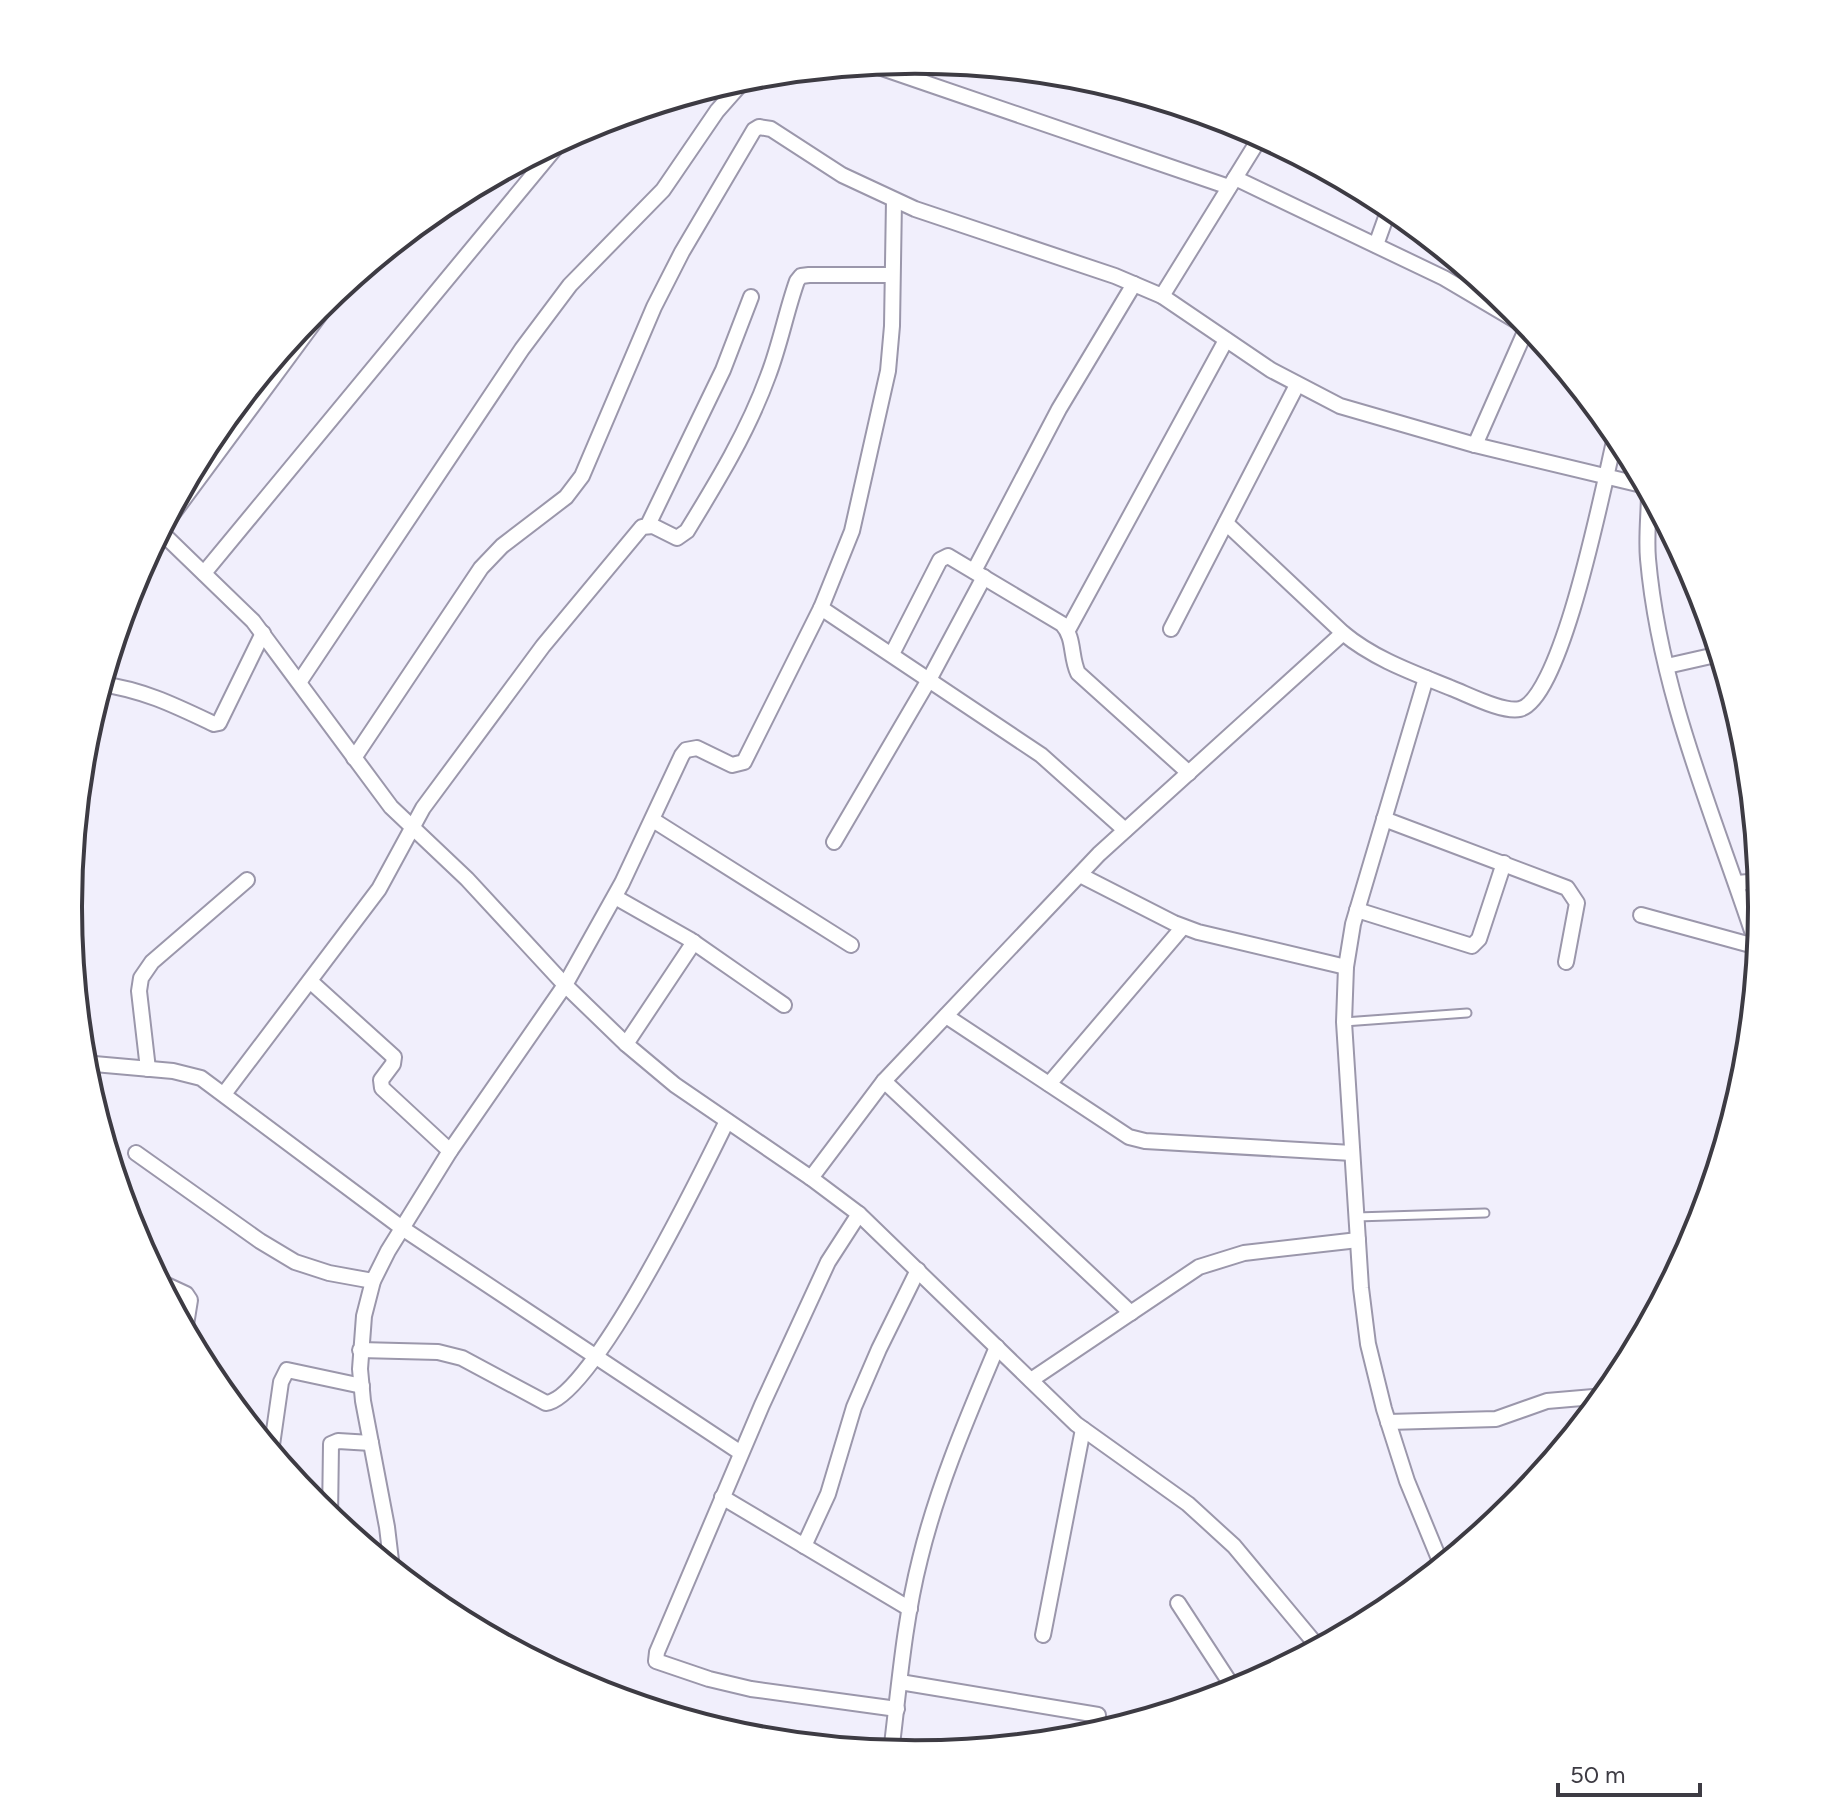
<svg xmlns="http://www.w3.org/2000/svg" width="1830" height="1815" viewBox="0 0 1830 1815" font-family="Figtree,sans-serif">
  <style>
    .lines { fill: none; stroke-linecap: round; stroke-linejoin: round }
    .lane-casing { stroke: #9b97ab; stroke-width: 11 }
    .street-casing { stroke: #9b97ab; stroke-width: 18 }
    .lane { stroke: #fff; stroke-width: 7 }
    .street { stroke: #fff; stroke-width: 14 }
    .rim { fill: none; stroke: #3d3b43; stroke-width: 4 }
  </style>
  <rect width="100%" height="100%" fill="#f1effc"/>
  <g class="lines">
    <!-- lane casing -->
    <g class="lane-casing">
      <g id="lane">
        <path d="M1344 1022 1467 1013"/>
        <path d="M1356 1217 1485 1213"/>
      </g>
    </g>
    <!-- street casing -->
    <g class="street-casing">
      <g id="street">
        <path d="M870 64 1229 187"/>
        <path d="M1235 178 1444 278 1527 327"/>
        <path d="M1376 245 1390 206"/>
        <path d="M1162 296 1261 136"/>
        <path d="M1475 445 1528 325"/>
        <path d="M1649 491C1649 514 1646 537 1648 559 1660 695 1716 820 1758 949"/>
        <path d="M1226 523 1343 633"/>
        <path d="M648 525 723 370 751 297"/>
        <path d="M160 531 253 621 391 807 467 879 565 985 626 1044 675 1085 811 1178 859 1214 1076 1424 1188 1504 1234 1546 1319 1648"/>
        <path d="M160 531 338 290"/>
        <path d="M974 571 1059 409 1134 284"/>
        <path d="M204 573 562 140"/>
        <path d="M821 608 1041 755 1125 830"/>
        <path d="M1171 629 1297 385"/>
        <path d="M1068 630 1226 340"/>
        <path d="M892 654 940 560 948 556 1062 624C1075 638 1070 656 1078 673L1189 773"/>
        <path d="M1667 666 1720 654"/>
        <path d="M1426 678 1353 924 1346 967 1344 1022 1361 1288 1368 1344 1384 1409 1407 1481 1442 1566"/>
        <path d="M300 681 522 349 570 285 663 190 717 111 747 77"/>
        <path d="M101 684C144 690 176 706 214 724L219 723 263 633"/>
        <path d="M354 758 481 568 502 546 566 497 582 476 654 307 682 252 754 130 759 127 771 129 842 175 915 209 1115 276 1162 296 1271 370 1340 406 1475 445 1646 486"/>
        <path d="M1384 819 1567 888 1577 903 1566 962"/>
        <path d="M653 820 851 945"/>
        <path d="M834 842 930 678 984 577"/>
        <path d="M1080 875 1174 923 1198 932 1346 967"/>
        <path d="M1737 883 1760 881"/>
        <path d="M615 897 689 939 784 1005"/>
        <path d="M1357 910 1472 946 1479 939 1504 863"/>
        <path d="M1641 915 1758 947"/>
        <path d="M310 981 394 1057 393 1064 381 1080 382 1088 450 1151"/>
        <path d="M946 1016 1129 1137 1145 1141 1352 1153"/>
        <path d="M626 1044 694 942"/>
        <path d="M83 1063 173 1071 201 1078 402 1228 741 1453"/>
        <path d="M148 1069 139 991 141 978 152 962 247 880"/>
        <path d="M884 1081 1131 1313"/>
        <path d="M1049 1084 1183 927"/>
        <path d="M224 1094 379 889 423 808 543 646 642 527 653 526 677 538 687 531C717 482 748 431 768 376 780 345 786 312 797 281L801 276 809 275H892"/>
        <path d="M136 1153 260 1241 295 1262 329 1273 373 1281"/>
        <path d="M811 1178 884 1081 1099 854 1343 633C1374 659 1414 673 1451 688 1467 694 1503 713 1520 709 1563 698 1605 478 1616 433"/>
        <path d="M859 1214 828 1262 762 1405 657 1652 656 1661 709 1679 751 1689 897 1709"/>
        <path d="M158 1281 186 1294 190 1300 185 1331"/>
        <path d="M360 1350 438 1352 462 1358 546 1403C592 1399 704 1168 727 1121"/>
        <path d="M1031 1380 1199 1267 1244 1253 1358 1240"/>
        <path d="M1388 1422 1496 1419 1547 1401 1605 1396"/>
        <path d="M271 1452 281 1382 287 1370 362 1386"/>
        <path d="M722 1497 910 1609"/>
        <path d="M330 1518 331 1444 338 1441 371 1443"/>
        <path d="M804 1546 828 1494 854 1407 879 1349 918 1270"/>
        <path d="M392 1569 387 1527 363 1401 360 1369 364 1316 373 1281 388 1251 450 1151 565 985 622 883 682 755 686 750 697 748 732 765 744 762 821 608 852 531 888 371 892 326 894 200"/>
        <path d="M1178 1603 1236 1692"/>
        <path d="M1043 1635 1083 1429"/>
        <path d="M900 1682 1098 1715"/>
        <path d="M891 1753C899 1688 904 1622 920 1559 938 1485 968 1416 997 1347"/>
      </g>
    </g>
    <!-- lane -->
    <use href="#lane" class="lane"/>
    <!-- street -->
    <use href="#street" class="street"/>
  </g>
  <!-- crop -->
  <path d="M0 0H1830V1815H0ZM82 907a833 833 0 1 1 1666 0a833 833 0 1 1-1666 0Z" fill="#fff" fill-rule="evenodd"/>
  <path class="rim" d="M82 907a833 833 0 1 1 1666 0a833 833 0 1 1-1666 0Z"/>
  <!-- scale -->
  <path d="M1558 1783v12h142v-12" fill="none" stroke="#3d3b43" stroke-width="4"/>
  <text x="1570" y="1783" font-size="24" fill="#3d3b43" stroke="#ffffff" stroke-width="6" paint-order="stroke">50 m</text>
</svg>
